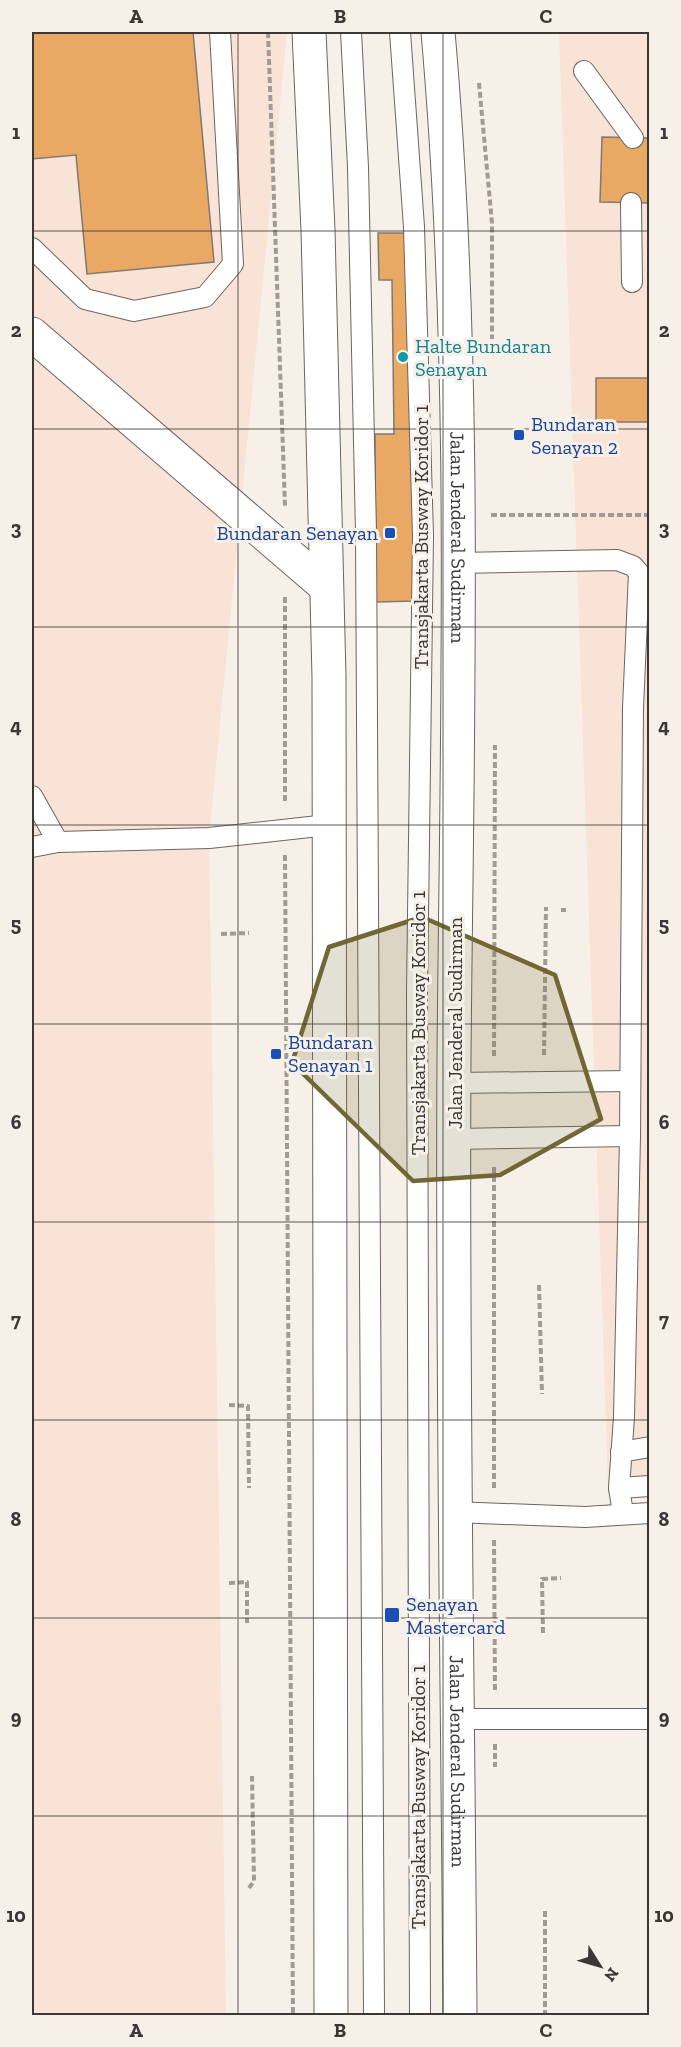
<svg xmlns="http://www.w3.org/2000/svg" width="681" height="2047" viewBox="0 0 681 2047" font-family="'Zilla Slab',serif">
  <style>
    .commercial { fill: #f9e2d6 }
    .building { fill: #e9a965; stroke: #7f7973; stroke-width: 1.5 }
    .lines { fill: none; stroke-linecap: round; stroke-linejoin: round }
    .service-casing { stroke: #6b655f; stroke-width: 22 }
    .primary-casing { stroke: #6b655f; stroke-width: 35 }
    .path { stroke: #a09b96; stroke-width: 4; stroke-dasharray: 6 3; stroke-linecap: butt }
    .service { stroke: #fff; stroke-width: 20 }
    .primary { stroke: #fff; stroke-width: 33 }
    .marked { fill: #716734; fill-opacity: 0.2; stroke: #716734; stroke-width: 4.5; stroke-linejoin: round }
    .grid { fill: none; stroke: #3a3735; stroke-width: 1.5; stroke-opacity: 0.55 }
    .culture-dot { fill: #0f9aa8; stroke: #f7f0e9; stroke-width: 2 }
    .transit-dot { fill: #1a4fb4; stroke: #f7f0e9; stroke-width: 2 }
    .labels { text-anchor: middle; stroke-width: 6; stroke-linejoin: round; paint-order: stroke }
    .culture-label { font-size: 20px; fill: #0d838f; stroke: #f7f0e9; text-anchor: start }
    .transit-label { font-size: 20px; fill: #164399; stroke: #f7f0e9; text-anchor: start }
    .street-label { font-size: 20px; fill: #3a3735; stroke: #f7f0e9 }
    .neatline { fill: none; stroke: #3a3735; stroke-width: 2 }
    .grid-label { font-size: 20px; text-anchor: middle; font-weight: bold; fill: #3a3735 }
  </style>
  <rect width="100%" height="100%" fill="#f7f0e9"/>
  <!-- commercial -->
  <g class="commercial">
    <path d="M32 32H287L209 838 226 2015 32 2016Z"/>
    <path d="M559 32H649V1484L608 1485Z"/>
  </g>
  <!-- building -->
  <g class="building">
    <path d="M32 32H193L214 262 87 274 76 155 32 159Z"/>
    <path d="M602 137 650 138V203L600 202Z"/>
    <path d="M378 233H412L415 601 376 602 375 434H394L392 280H379Z"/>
    <rect x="596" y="378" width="54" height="44"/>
  </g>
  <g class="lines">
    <!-- service casing -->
    <g class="service-casing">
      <g id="service">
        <path d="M351 32 358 167 366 533 374 2016"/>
        <path d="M400 32 414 227 423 535 417 992 420 2016"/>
        <path d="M584 71 633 138"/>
        <path d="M631 203 632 282"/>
        <path d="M32 248 85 299 134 311 205 297 233 264 220 32"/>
        <path d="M458 563 617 560 633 566 639 573 633 708 630 1136 624 1417 619 1488 623 1513"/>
        <path d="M32 796 58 842"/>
        <path d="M32 847 58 842 209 838 328 825"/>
        <path d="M454 1083 630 1081"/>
        <path d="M454 1139 630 1136"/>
        <path d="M621 1452 650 1447"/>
        <path d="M619 1488 650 1486"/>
        <path d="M454 1512 585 1517 650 1513"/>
        <path d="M458 1719H650"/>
      </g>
    </g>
    <!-- primary casing -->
    <g class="primary-casing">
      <g id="primary">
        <path d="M309 32 318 230 329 677 331 2016"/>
        <path id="s1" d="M438 32C468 373 457 716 454 1058 452 1377 458 1696 460 2016"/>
        <path d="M32 334 325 586"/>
      </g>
    </g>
    <!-- path -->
    <g class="path">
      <path d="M268 32 285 506"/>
      <path d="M479 83 492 223V339"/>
      <path d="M491 515H650"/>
      <path d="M285 597V803"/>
      <path d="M285 855 293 2016"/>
      <path d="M561 910H566"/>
      <path d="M221 934 249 933"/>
      <path d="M544 1055 546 907"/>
      <path d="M494 1056 495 745"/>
      <path d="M539 1285 542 1394"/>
      <path d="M229 1405 248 1406 249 1488"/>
      <path d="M494 1488V1165"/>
      <path d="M494 1540 495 1692"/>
      <path d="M229 1583 247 1582V1623"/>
      <path d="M543 1633 542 1579 561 1578"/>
      <path d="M495 1744V1767"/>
      <path d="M249 1888 254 1881 252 1776"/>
      <path d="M545 2016V1908"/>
    </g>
    <!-- service -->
    <use href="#service" class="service"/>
    <!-- primary -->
    <use href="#primary" class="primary"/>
  </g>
  <!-- marked area -->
  <path class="marked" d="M422 917 555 975 601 1119 500 1175 413 1181 292 1063 329 947Z"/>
  <!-- grid -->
  <path class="grid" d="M238 32V2016M443 32V2016M32 231H650M32 429H650M32 627H650M32 825H650M32 1024H650M32 1222H650M32 1420H650M32 1618H650M32 1816H650"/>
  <!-- markers -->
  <circle class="culture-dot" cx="403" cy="357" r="6"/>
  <g class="transit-dot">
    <rect x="513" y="429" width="12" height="12" rx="3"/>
    <rect x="384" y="527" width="12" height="12" rx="3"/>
    <rect x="270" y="1048" width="12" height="12" rx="3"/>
    <rect x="384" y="1607" width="16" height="16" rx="3"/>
  </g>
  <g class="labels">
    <!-- culture labels -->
    <g class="culture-label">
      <text x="415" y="353">Halte Bundaran<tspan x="415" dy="23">Senayan</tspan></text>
    </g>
    <!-- transit labels -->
    <g class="transit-label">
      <text x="531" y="431">Bundaran<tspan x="531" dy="23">Senayan 2</tspan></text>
      <text x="378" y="540" text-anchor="end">Bundaran Senayan</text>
      <text x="288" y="1049">Bundaran<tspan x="288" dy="23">Senayan 1</tspan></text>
      <text x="406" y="1611">Senayan<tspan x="406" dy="23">Mastercard</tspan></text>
    </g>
    <!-- street labels -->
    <g class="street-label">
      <text transform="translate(421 537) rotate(-90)" y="7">Transjakarta Busway Koridor 1</text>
      <text dy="7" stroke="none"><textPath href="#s1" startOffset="506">Jalan Jenderal Sudirman</textPath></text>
      <text transform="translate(418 1023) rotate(-90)" y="7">Transjakarta Busway Koridor 1</text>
      <text transform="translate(455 1023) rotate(-90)" y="7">Jalan Jenderal Sudirman</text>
      <text dy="7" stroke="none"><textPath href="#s1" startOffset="1730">Jalan Jenderal Sudirman</textPath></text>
      <text transform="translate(418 1797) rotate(-90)" y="7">Transjakarta Busway Koridor 1</text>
    </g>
  </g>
  <!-- border -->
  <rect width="681" height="2047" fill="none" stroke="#f7f0e9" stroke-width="66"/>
  <!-- north arrow -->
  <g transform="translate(600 1966) rotate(127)" stroke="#f7f0e9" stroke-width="4.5" paint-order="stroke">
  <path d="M0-4.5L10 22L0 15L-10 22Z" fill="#3a3735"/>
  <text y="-9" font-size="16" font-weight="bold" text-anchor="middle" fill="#3a3735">N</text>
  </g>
  <rect x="33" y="33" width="615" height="1981" class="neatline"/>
  <g class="grid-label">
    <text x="136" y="23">A</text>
    <text x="340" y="23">B</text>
    <text x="546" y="23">C</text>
    <text x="16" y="139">1</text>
    <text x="664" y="139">1</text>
    <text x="16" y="337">2</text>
    <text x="664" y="337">2</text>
    <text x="16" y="535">3</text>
    <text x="664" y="535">3</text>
    <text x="16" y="733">4</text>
    <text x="664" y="733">4</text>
    <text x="16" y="931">5</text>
    <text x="664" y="931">5</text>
    <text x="16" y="1129">6</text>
    <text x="664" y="1129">6</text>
    <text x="16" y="1327">7</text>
    <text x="664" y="1327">7</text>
    <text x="16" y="1526">8</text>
    <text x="664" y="1526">8</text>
    <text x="16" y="1724">9</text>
    <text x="664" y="1724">9</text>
    <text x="16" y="1922">10</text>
    <text x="664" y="1922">10</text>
    <text x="136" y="2037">A</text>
    <text x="340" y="2037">B</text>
    <text x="546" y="2037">C</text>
  </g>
</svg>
